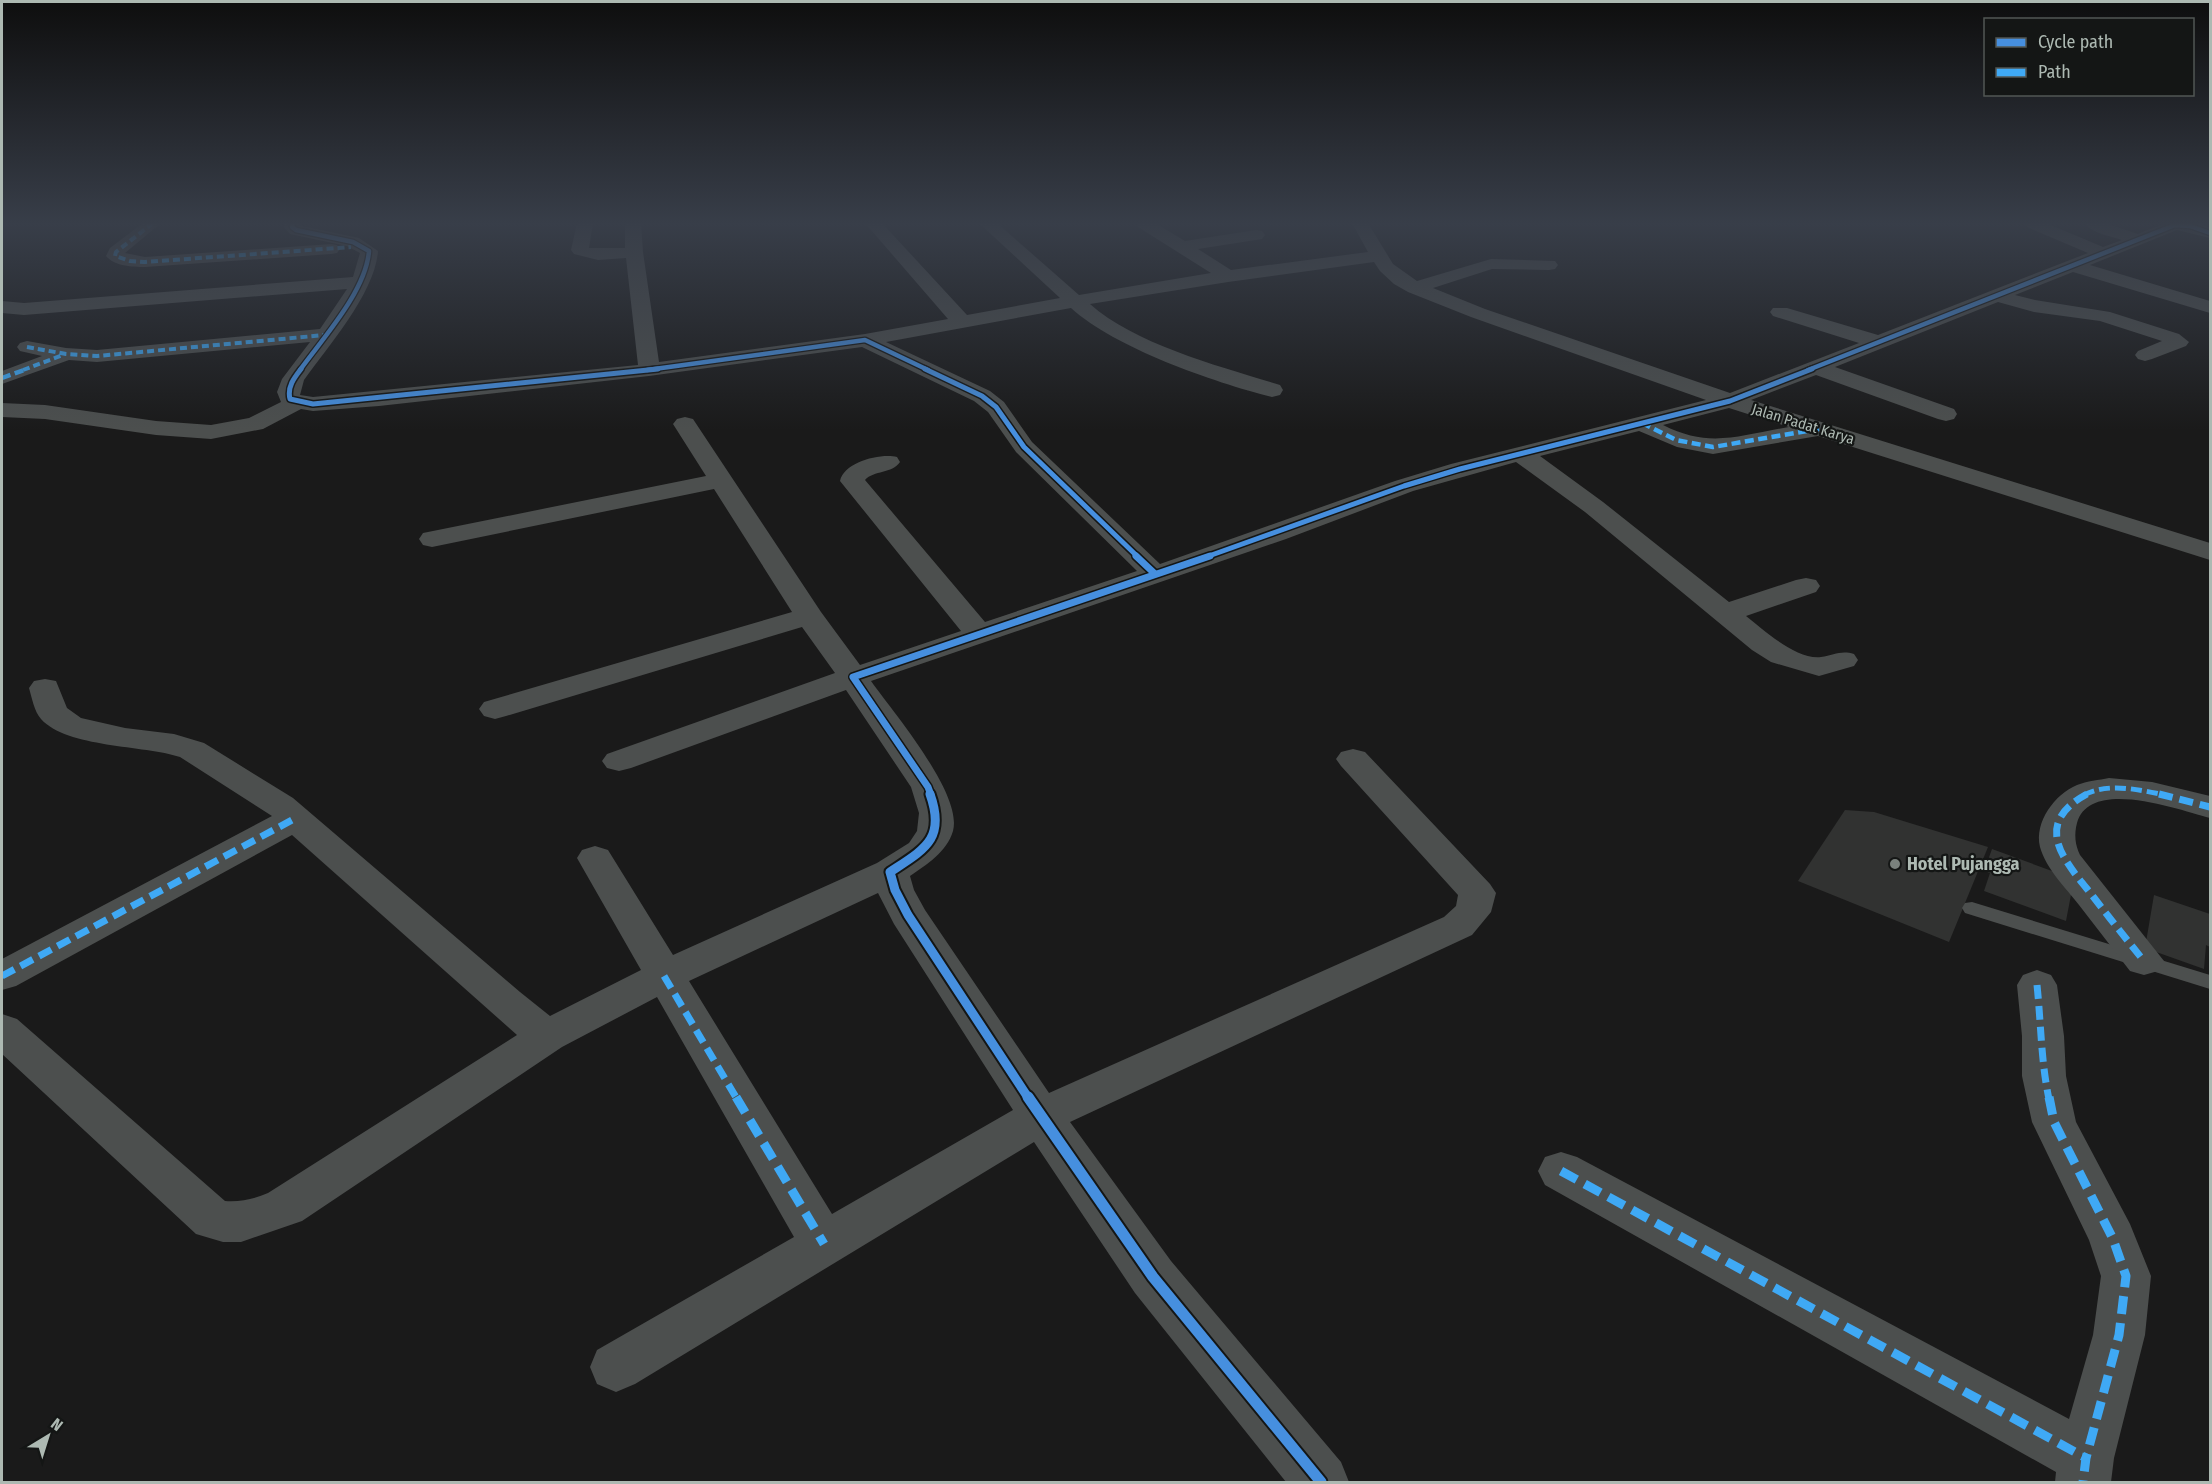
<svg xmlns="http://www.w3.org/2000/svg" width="2212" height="1484" viewBox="0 0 2212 1484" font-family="'Fira Sans Condensed',sans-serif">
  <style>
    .building { fill: #313231 }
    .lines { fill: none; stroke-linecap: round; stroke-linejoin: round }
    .service { fill: #4c4f4e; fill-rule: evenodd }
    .minor { fill: #4c4f4e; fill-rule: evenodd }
    .quiet-far4 { stroke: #3fa9f5; stroke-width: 4; stroke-dasharray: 7 4; stroke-linecap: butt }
    .quiet-far3 { stroke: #3fa9f5; stroke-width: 4.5; stroke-dasharray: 9 4.5; stroke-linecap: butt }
    .quiet-far2 { stroke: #3fa9f5; stroke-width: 5; stroke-dasharray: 11 5; stroke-linecap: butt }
    .quiet-far1 { stroke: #3fa9f5; stroke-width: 7; stroke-dasharray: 14 7; stroke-linecap: butt }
    .quiet { stroke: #3fa9f5; stroke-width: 9; stroke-dasharray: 18 9; stroke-linecap: butt }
    .cycleway-far4-casing { stroke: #141615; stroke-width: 7 }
    .cycleway-far3-casing { stroke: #141615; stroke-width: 8 }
    .cycleway-far2-casing { stroke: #141615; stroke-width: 10 }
    .cycleway-far1-casing { stroke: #141615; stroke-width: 13 }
    .cycleway-casing { stroke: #141615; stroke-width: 15 }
    .cycleway-far4 { stroke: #468fdf; stroke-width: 4.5 }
    .cycleway-far3 { stroke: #468fdf; stroke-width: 5 }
    .cycleway-far2 { stroke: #468fdf; stroke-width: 7 }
    .cycleway-far1 { stroke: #468fdf; stroke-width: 9 }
    .cycleway { stroke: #468fdf; stroke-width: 11 }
    .poi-dot { fill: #7a817d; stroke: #141615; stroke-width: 2 }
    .labels { text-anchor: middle; stroke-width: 4.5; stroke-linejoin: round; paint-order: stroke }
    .far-street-label { font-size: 15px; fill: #adb9b2; stroke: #141615 }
    .poi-label { font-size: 18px; font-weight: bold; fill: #adb9b2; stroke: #141615; text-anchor: start }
  </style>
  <rect width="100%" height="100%" fill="#1a1a1a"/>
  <!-- building -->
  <g class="building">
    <path d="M1845 810 1874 812 1988 847 1949 942 1798 881Z"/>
    <path d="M1992 849 2074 879 2066 921 1984 891 1990 873 1984 871Z"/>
    <path d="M2154 895 2210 914V947L2206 945 2204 969 2145 948Z"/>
  </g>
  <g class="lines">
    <!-- service -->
    <path class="service" d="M1972 902 2210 975V989L1965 913 1962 908 1965 903Z"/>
    <!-- minor -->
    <g class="minor">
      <path d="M143 223H161L125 253 145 257 331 244 337 245 340 249 337 253 331 254 145 267C133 267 114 266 106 256L110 248Z"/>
      <path d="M285 223H301L302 226 359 238 378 251C375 293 329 345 304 380L300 395 313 397 638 365 626 258 598 260 574 254 571 250 577 223H593L589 248H625V223H641L643 252 659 362 865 334 948 319 865 223H882L967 315 1060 298 979 223H997L1079 295 1211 273 1138 227 1136 223H1155L1185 241 1256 230 1262 231 1265 235 1262 239 1198 249 1231 270 1368 252 1352 223H1368L1393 264 1417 281 1491 259 1555 261 1558 265 1555 269 1549 270 1492 269 1433 288 1485 309 1730 393 1859 343 1773 316 1770 312 1773 308H1787L1878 335 2088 253 2027 227 2025 223H2046L2103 247 2122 240C2110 236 2091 233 2085 223H2105L2138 234C2164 223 2182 218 2210 227V238L2177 230 2090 265 2210 301V313L2073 272 2015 295 2035 300 2110 312 2179 334 2189 342 2186 346 2152 359 2145 361 2138 359 2135 355 2138 351 2162 341 2100 321 2034 312 1998 302 1835 367 1954 409 1957 414 1954 419 1946 421 1938 419 1816 375 1751 400 2210 543V560L1818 436 1713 454 1677 447 1639 431 1540 456 1603 502 1729 602 1796 580 1806 578 1816 580 1820 586 1816 592 1746 616C1764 630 1796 660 1821 657 1834 655 1841 650 1854 654L1858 660 1854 666 1819 676 1771 662 1752 650 1585 512 1516 462 1413 491 1286 539 871 681C893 712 963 794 953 831 947 852 926 865 910 876L914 890 925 910 1049 1093 1444 917 1456 906 1458 895 1341 766 1336 759 1341 752 1353 749 1365 752 1490 884 1496 893 1491 912 1472 935 1070 1122 1171 1261 1341 1462 1349 1482H1286L1135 1293 1034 1142 635 1384 616 1392 597 1384 590 1367 597 1350 794 1237 657 997 562 1047 302 1221 241 1242H223L196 1234 2 1054V1014L17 1019 225 1201C241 1202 254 1199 268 1193L517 1035 292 835 16 986 2 990V959L272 816 180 757C144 745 67 748 41 719 34 711 32 698 29 688L34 681 45 679 56 681 67 708 81 718 125 728 174 734 204 743 293 798 520 992 550 1016 641 970 577 858 582 850 595 846 608 850 673 955 877 863 909 843 917 831 919 813 911 787 846 690 631 768 619 771 607 768 602 761 607 754 835 673 802 627 506 716 495 719 484 716 479 709 484 702 792 612 714 489 432 547 423 545 419 539 423 533 706 476 673 424 677 419 685 417 693 419 821 612 860 665 961 631 840 481C844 462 880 453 897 457L900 462C892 474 874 470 865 480L985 622 1137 571 1016 452 988 412 974 401 862 347 649 376 379 406 313 411 301 409 263 429 211 439 156 435 45 419 2 417V403L45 405 156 421 211 425 249 418 281 402 277 392 282 379 310 342 97 362 69 360 2 384V371L42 356 20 351 17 347 20 343 27 341 66 348 97 350 320 329 347 289 24 315 2 313V301L24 303 353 277 360 253 347 246 290 234 284 227ZM1374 262 1380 271 1394 284 1408 292 1471 317 1706 400 1451 464 1395 481 1160 564 1032 442 1004 402 990 391 886 342 1071 308C1115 348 1213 382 1272 397L1280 395 1283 390 1280 385C1222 367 1136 345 1090 304L1228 282ZM1729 408 1789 427C1740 435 1710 449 1663 425ZM878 893 894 924 1013 1110 832 1214 689 981Z"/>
      <path d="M2109 778 2152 782 2210 796V818C2179 810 2090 777 2077 823 2074 834 2075 845 2080 855L2164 961 2158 971 2144 975 2130 971C2113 949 2096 927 2079 905 2066 888 2046 869 2040 847 2034 822 2055 794 2077 785 2087 781 2099 780 2109 778Z"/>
      <path d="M2037 970 2051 975 2057 985 2064 1036 2066 1076 2076 1122 2130 1224 2151 1276 2145 1335 2114 1458 2111 1482H2055L2056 1472 1545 1185 1538 1171 1545 1157 1561 1152 1577 1157 2069 1419 2093 1335 2101 1276 2089 1240 2032 1122 2022 1076V1036L2017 985 2023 975Z"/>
    </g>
    <!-- quiet-far4 -->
    <g class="quiet-far4">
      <path d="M153 223 116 252 115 256 130 261 145 262 351 247"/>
      <path d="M27 347 66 354 97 356 325 335"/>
      <path d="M23 370 63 355"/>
    </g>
    <!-- quiet-far3 -->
    <g class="quiet-far3">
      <path d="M2 378 27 369"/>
      <path d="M1642 423 1676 440 1713 447 1819 429"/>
    </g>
    <!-- quiet-far2 -->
    <path class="quiet-far2" d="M2084 795C2108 782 2140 790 2165 795"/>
    <!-- quiet-far1 -->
    <g class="quiet-far1">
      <path d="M2087 794C2028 826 2068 864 2095 899 2111 920 2128 941 2144 961"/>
      <path d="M2159 794 2210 807"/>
      <path d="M2 976 294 819"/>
      <path d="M664 976 737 1099"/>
      <path d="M2037 985C2041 1023 2041 1062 2049 1099"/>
    </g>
    <!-- quiet -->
    <g class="quiet">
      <path d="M736 1097 824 1244"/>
      <path d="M2049 1097 2054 1122 2113 1239 2126 1276 2119 1335 2086 1458 2083 1482"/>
      <path d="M1561 1171 2086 1458"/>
    </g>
    <!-- cycleway-far4 casing -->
    <g class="cycleway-far4-casing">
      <g id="cycleway-far4">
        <path d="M293 223 292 227 296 230 353 242 369 251C366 291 323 338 300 370"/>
        <path d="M647 370 865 340 928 370"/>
        <path d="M1808 370 2175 225 2190 226 2210 233"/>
      </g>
    </g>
    <!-- cycleway-far3 casing -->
    <g class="cycleway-far3-casing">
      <g id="cycleway-far3">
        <path d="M301 369C294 378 287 387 290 399L313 404 658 369"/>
        <path d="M925 369 982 396 996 407 1024 447 1138 557"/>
        <path d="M1206 557 1404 486 1460 469 1730 401 1812 369"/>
      </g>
    </g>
    <!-- cycleway-far2 casing -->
    <g class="cycleway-far2-casing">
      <g id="cycleway-far2">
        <path d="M1136 556 1154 573"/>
        <path d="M931 795 928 787 853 677 1210 556"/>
      </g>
    </g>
    <!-- cycleway-far1 casing -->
    <g class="cycleway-far1-casing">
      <path id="cycleway-far1" d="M930 794C946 839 925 849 890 872L895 890 908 915 1029 1099"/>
    </g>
    <!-- cycleway casing -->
    <g class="cycleway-casing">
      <path id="cycleway" d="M1028 1097 1153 1277 1321 1482"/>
    </g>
    <!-- cycleway-far4 -->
    <use href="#cycleway-far4" class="cycleway-far4"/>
    <!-- cycleway-far3 -->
    <use href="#cycleway-far3" class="cycleway-far3"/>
    <!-- cycleway-far2 -->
    <use href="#cycleway-far2" class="cycleway-far2"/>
    <!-- cycleway-far1 -->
    <use href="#cycleway-far1" class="cycleway-far1"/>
    <!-- cycleway -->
    <use href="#cycleway" class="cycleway"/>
  </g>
  <!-- sky -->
  <linearGradient id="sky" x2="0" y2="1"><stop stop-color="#0e0e0e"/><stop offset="0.52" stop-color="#383e49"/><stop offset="1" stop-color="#383e49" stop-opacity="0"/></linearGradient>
  <rect width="2212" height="430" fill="url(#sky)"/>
  <!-- markers -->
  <circle class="poi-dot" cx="1895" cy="864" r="6"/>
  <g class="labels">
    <!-- far-street labels -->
    <g class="far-street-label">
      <text transform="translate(1803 424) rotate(17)" y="5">Jalan Padat Karya</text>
    </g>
    <!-- poi labels -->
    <g class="poi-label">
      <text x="1907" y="870">Hotel Pujangga</text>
    </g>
  </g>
  <!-- border -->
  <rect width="2212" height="1484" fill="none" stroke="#adb9b2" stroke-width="6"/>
  <!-- legend -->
  <rect x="1984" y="18" width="210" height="78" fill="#141615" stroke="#515754" stroke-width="1.5"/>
  <rect x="1996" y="38" width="30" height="9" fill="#468fdf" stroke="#515754" stroke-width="1.5"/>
  <text x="2038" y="48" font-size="18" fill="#adb9b2">Cycle path</text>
  <rect x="1996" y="68" width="30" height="9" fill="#3fa9f5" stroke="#515754" stroke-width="1.5"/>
  <text x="2038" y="78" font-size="18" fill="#adb9b2">Path</text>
  <!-- north arrow -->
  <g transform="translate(48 1436) rotate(38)" stroke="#141615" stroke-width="4.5" paint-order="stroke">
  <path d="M0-4.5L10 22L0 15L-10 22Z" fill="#adb9b2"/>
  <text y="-9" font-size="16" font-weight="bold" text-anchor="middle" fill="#adb9b2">N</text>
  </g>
</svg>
